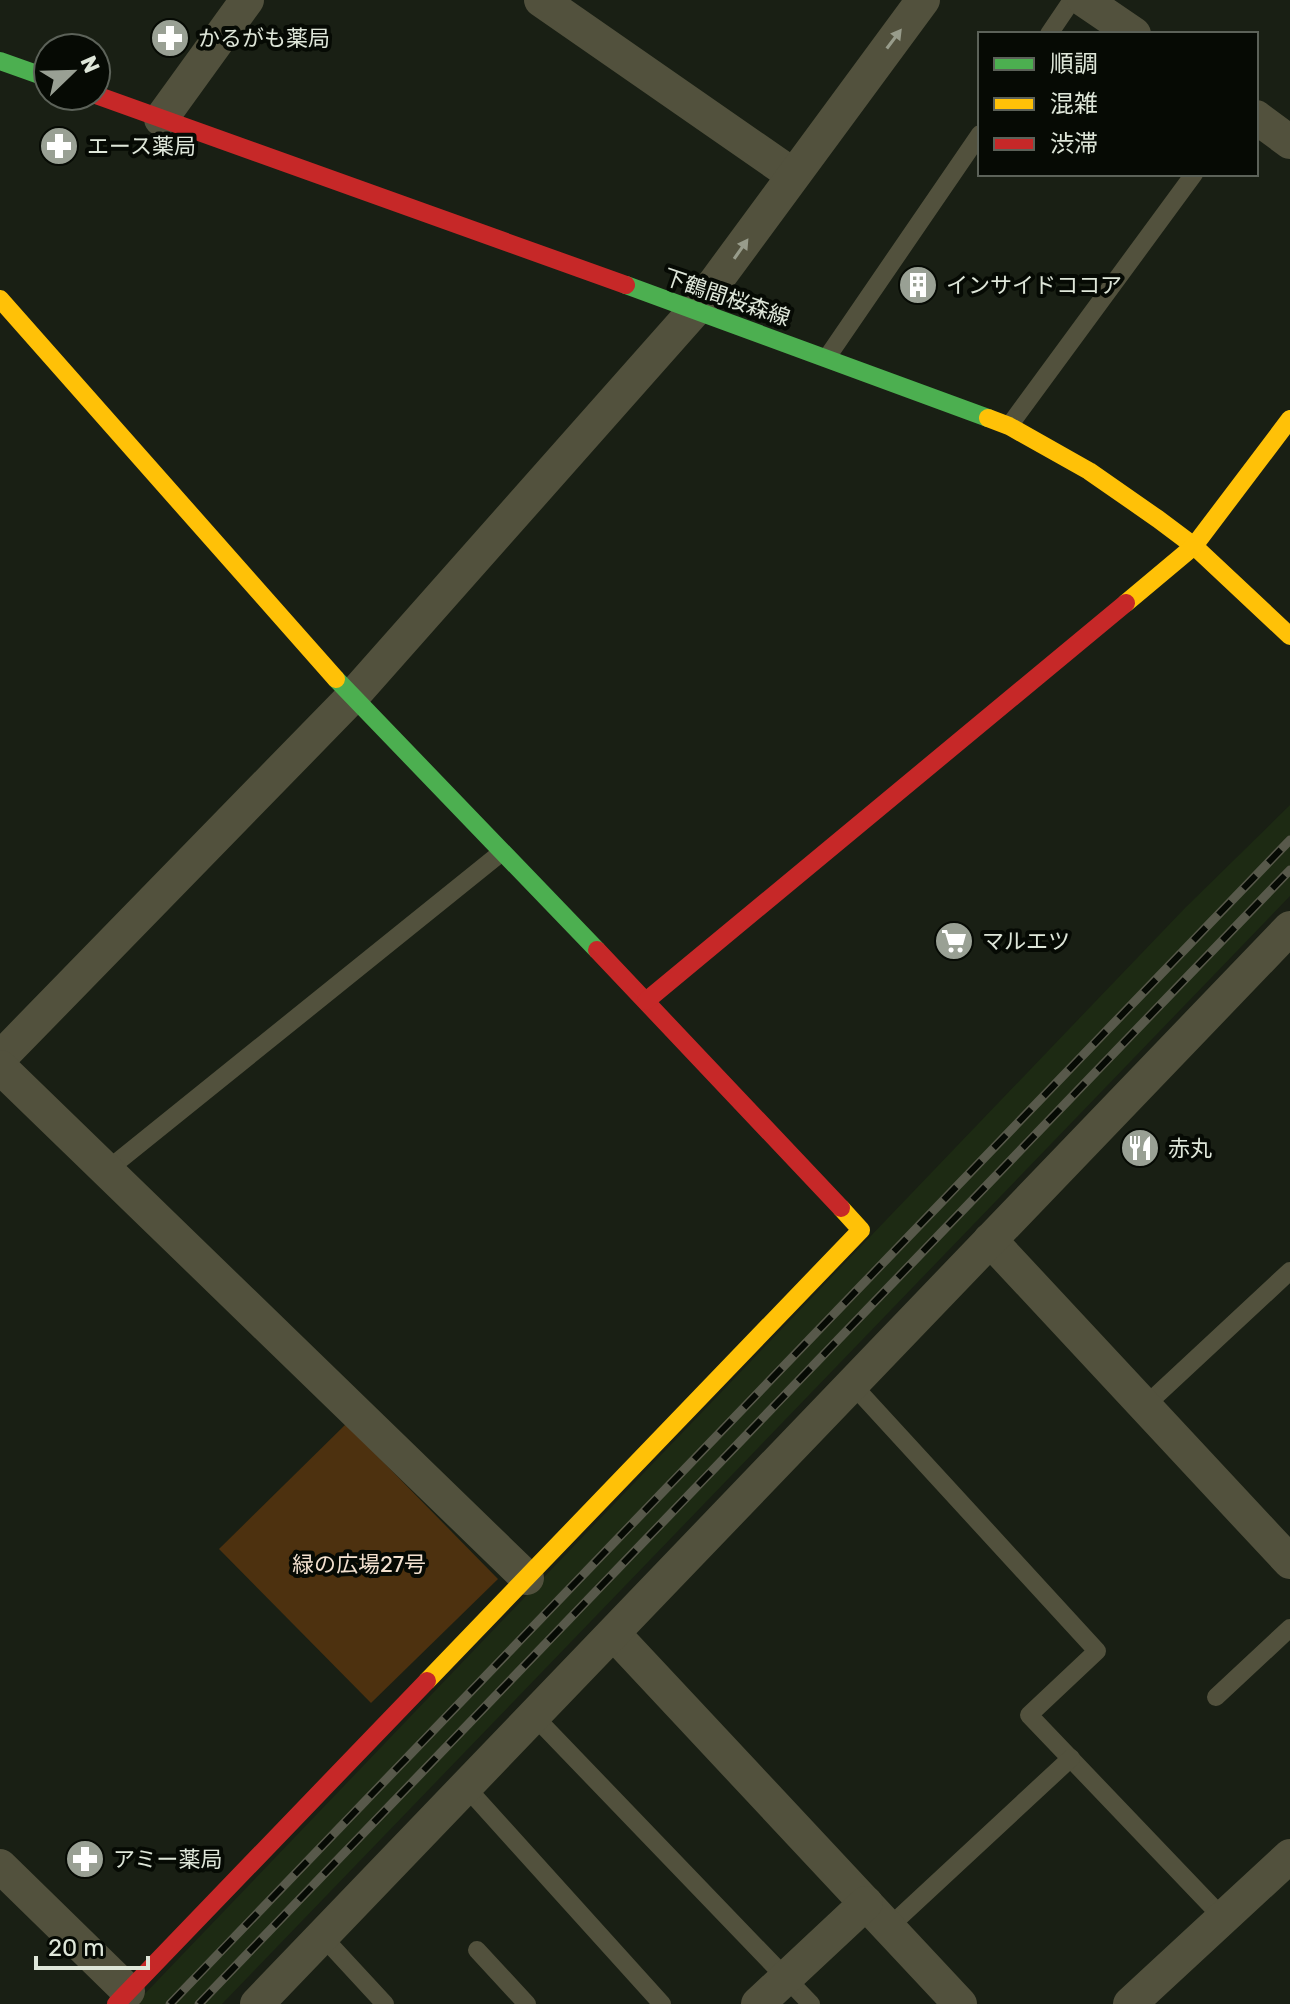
<svg xmlns="http://www.w3.org/2000/svg" width="1290" height="2004" viewBox="0 0 1290 2004" font-family="Rubik,'Noto Sans JP',sans-serif">
  <style>
    .built { fill: #1d2a13 }
    .green { fill: #4d310f }
    .lines { fill: none; stroke-linecap: round; stroke-linejoin: round }
    .lane { stroke: #52513d; stroke-width: 18 }
    .street { stroke: #52513d; stroke-width: 34 }
    .fast { stroke: #4caf50; stroke-width: 18 }
    .slow { stroke: #ffc107; stroke-width: 18 }
    .jam { stroke: #c62828; stroke-width: 18 }
    .rail-casing { stroke: #58594b; stroke-width: 9 }
    .rail { stroke: #060a04; stroke-width: 6; stroke-dasharray: 18; stroke-linecap: butt }
    .oneway { fill: #989c8b }
    .labels { text-anchor: middle; stroke-width: 8; stroke-linejoin: round; paint-order: stroke }
    .poi-label { font-size: 22px; fill: #dee6d9; stroke: #060a04; text-anchor: start }
    .street-label { font-size: 22px; fill: #dee6d9; stroke: #060a04 }
    .park-label { font-size: 22px; fill: #f2e0cf; stroke: #060a04 }
  </style>
  <rect width="100%" height="100%" fill="#191f14"/>
  <!-- built -->
  <path class="built" d="M1290 805V896L222 2004H135L1185 908Z"/>
  <!-- green -->
  <path class="green" d="M346 1424 498 1579 371 1703 219 1549Z"/>
  <g class="lines">
    <!-- lane -->
    <g class="lane">
      <path d="M1049 34 1072 0"/>
      <path d="M828 356 980 134"/>
      <path d="M1009 426 1194 174"/>
      <path d="M106 1171 502 852"/>
      <path d="M851 1383 1097 1651 1029 1715 1223 1918"/>
      <path d="M1146 1405 1290 1271"/>
      <path d="M1216 1697 1290 1628"/>
      <path d="M534 1716 811 2004"/>
      <path d="M466 1787 662 2004"/>
      <path d="M889 1927 1071 1758"/>
      <path d="M323 1937 385 2004"/>
      <path d="M477 1950 527 2004"/>
    </g>
    <!-- street -->
    <g class="street">
      <path d="M541 0 793 175"/>
      <path d="M1084 0 1134 34"/>
      <path d="M1256 117 1290 142"/>
      <path d="M161 119 247 0"/>
      <path d="M0 1058 352 697 694 311 923 0"/>
      <path d="M0 1067 527 1578"/>
      <path d="M990 1240 1290 1562"/>
      <path d="M614 1634 960 2004"/>
      <path d="M0 1866 128 1991"/>
      <path d="M257 2004 1290 928"/>
      <path d="M758 2004 866 1903"/>
      <path d="M1130 2004 1290 1856"/>
    </g>
    <!-- fast -->
    <g class="fast">
      <path d="M0 61 48 78"/>
      <path d="M626 285 988 418"/>
      <path d="M336 679 597 950"/>
    </g>
    <!-- slow -->
    <g class="slow">
      <path d="M0 299 336 679"/>
      <path d="M988 418 1009 426 1089 471 1158 519 1194 546 1290 636"/>
      <path d="M1126 603 1194 546 1290 419"/>
      <path d="M427 1681 861 1230 841 1208"/>
    </g>
    <!-- jam -->
    <g class="jam">
      <path d="M96 95 626 285"/>
      <path d="M597 950 841 1208"/>
      <path d="M646 1001 1126 603"/>
      <path d="M116 2004 427 1681"/>
    </g>
    <!-- rail casing -->
    <g class="rail-casing">
      <g id="rail">
        <path d="M170 2004 1290 840"/>
        <path d="M199 2004 1290 870"/>
      </g>
    </g>
    <!-- rail -->
    <use href="#rail" class="rail"/>
  </g>
  <!-- one-way arrows -->
  <defs><path id="oneway-solid" d="M-6-.8H1V-3.2L6.5 0L1 3.2V.8H-6Z" transform="scale(2)"/></defs>
  <g class="oneway">
    <use href="#oneway-solid" transform="translate(894 39) rotate(-53)"/>
    <use href="#oneway-solid" transform="translate(741 249) rotate(-55)"/>
  </g>
  <!-- icons -->
  <defs>
    <g id="pharmacy-disc" transform="scale(2)"><circle r="9.5" fill="#99a094" stroke="#060a04"/><path d="M-2-6h4v4h4v4h-4v4h-4v-4h-4v-4h4Z" fill="#fff"/></g>
    <g id="building-disc" transform="scale(2)"><circle r="9.5" fill="#99a094" stroke="#060a04"/><path d="M-4-6H4V6H1V3H-1V6H-4ZM-2.5-4.3h1.7v1.8h-1.7ZM.8-4.3h1.7v1.8H.8ZM-2.5-1h1.7V.8h-1.7ZM.8-1h1.7V.8H.8Z" fill="#fff"/></g>
    <g id="supermarket-disc" transform="scale(2)"><circle r="9.5" fill="#99a094" stroke="#060a04"/><path d="M-6-5.5h2.5l.6 2H6L4.5 2H-2.5L-4.4-4H-6ZM-1.5 3.2a1.3 1.3 0 1 0 .1 0ZM3 3.2a1.3 1.3 0 1 0 .1 0Z" fill="#fff"/></g>
    <g id="restaurant-disc" transform="scale(2)"><circle r="9.5" fill="#99a094" stroke="#060a04"/><path d="M-5-6h1v4h1v-4h1v4h1v-4h1v5L-1.5 .5V6h-2V.5L-5-1ZM5-6V6H3V1.5H1.5Q1.5-4 5-6Z" fill="#fff"/></g>
  </defs>
  <g fill-rule="evenodd">
    <use href="#pharmacy-disc" x="170" y="38"/>
    <use href="#pharmacy-disc" x="59" y="146"/>
    <use href="#building-disc" x="918" y="285"/>
    <use href="#supermarket-disc" x="954" y="941"/>
    <use href="#restaurant-disc" x="1140" y="1148"/>
    <use href="#pharmacy-disc" x="85" y="1859"/>
  </g>
  <g class="labels">
    <!-- poi labels -->
    <g class="poi-label">
      <text x="198" y="46">かるがも薬局</text>
      <text x="87" y="154">エース薬局</text>
      <text x="946" y="293">インサイドココア</text>
      <text x="982" y="949">マルエツ</text>
      <text x="1168" y="1156">赤丸</text>
      <text x="113" y="1867">アミー薬局</text>
    </g>
    <!-- street labels -->
    <g class="street-label">
      <text transform="translate(727 297) rotate(19)" y="8">下鶴間桜森線</text>
    </g>
    <!-- park labels -->
    <g class="park-label">
      <text x="359" y="1572">緑の広場27号</text>
    </g>
  </g>
  <!-- legend -->
  <rect x="978" y="32" width="280" height="144" fill="#060a04" stroke="#5c6259" stroke-width="2"/>
  <rect x="994" y="58" width="40" height="12" fill="#4caf50" stroke="#5c6259" stroke-width="2"/>
  <text x="1050" y="72" font-size="24" fill="#dee6d9">順調</text>
  <rect x="994" y="98" width="40" height="12" fill="#ffc107" stroke="#5c6259" stroke-width="2"/>
  <text x="1050" y="112" font-size="24" fill="#dee6d9">混雑</text>
  <rect x="994" y="138" width="40" height="12" fill="#c62828" stroke="#5c6259" stroke-width="2"/>
  <text x="1050" y="152" font-size="24" fill="#dee6d9">渋滞</text>
  <!-- north arrow -->
  <g transform="translate(72 72) rotate(67)"><circle r="38" fill="#060a04" stroke="#5c6259" stroke-width="2"/>
  <path d="M0-6L14 30L0 20L-14 30Z" fill="#99a094"/>
  <text y="-12" font-size="22" font-weight="bold" text-anchor="middle" fill="#dee6d9">N</text>
  </g>
  <!-- scale -->
  <path d="M36 1956v12h112v-12" fill="none" stroke="#dee6d9" stroke-width="4"/>
  <text x="48" y="1956" font-size="24" fill="#dee6d9" stroke="#060a04" stroke-width="6" paint-order="stroke">20 m</text>
</svg>
